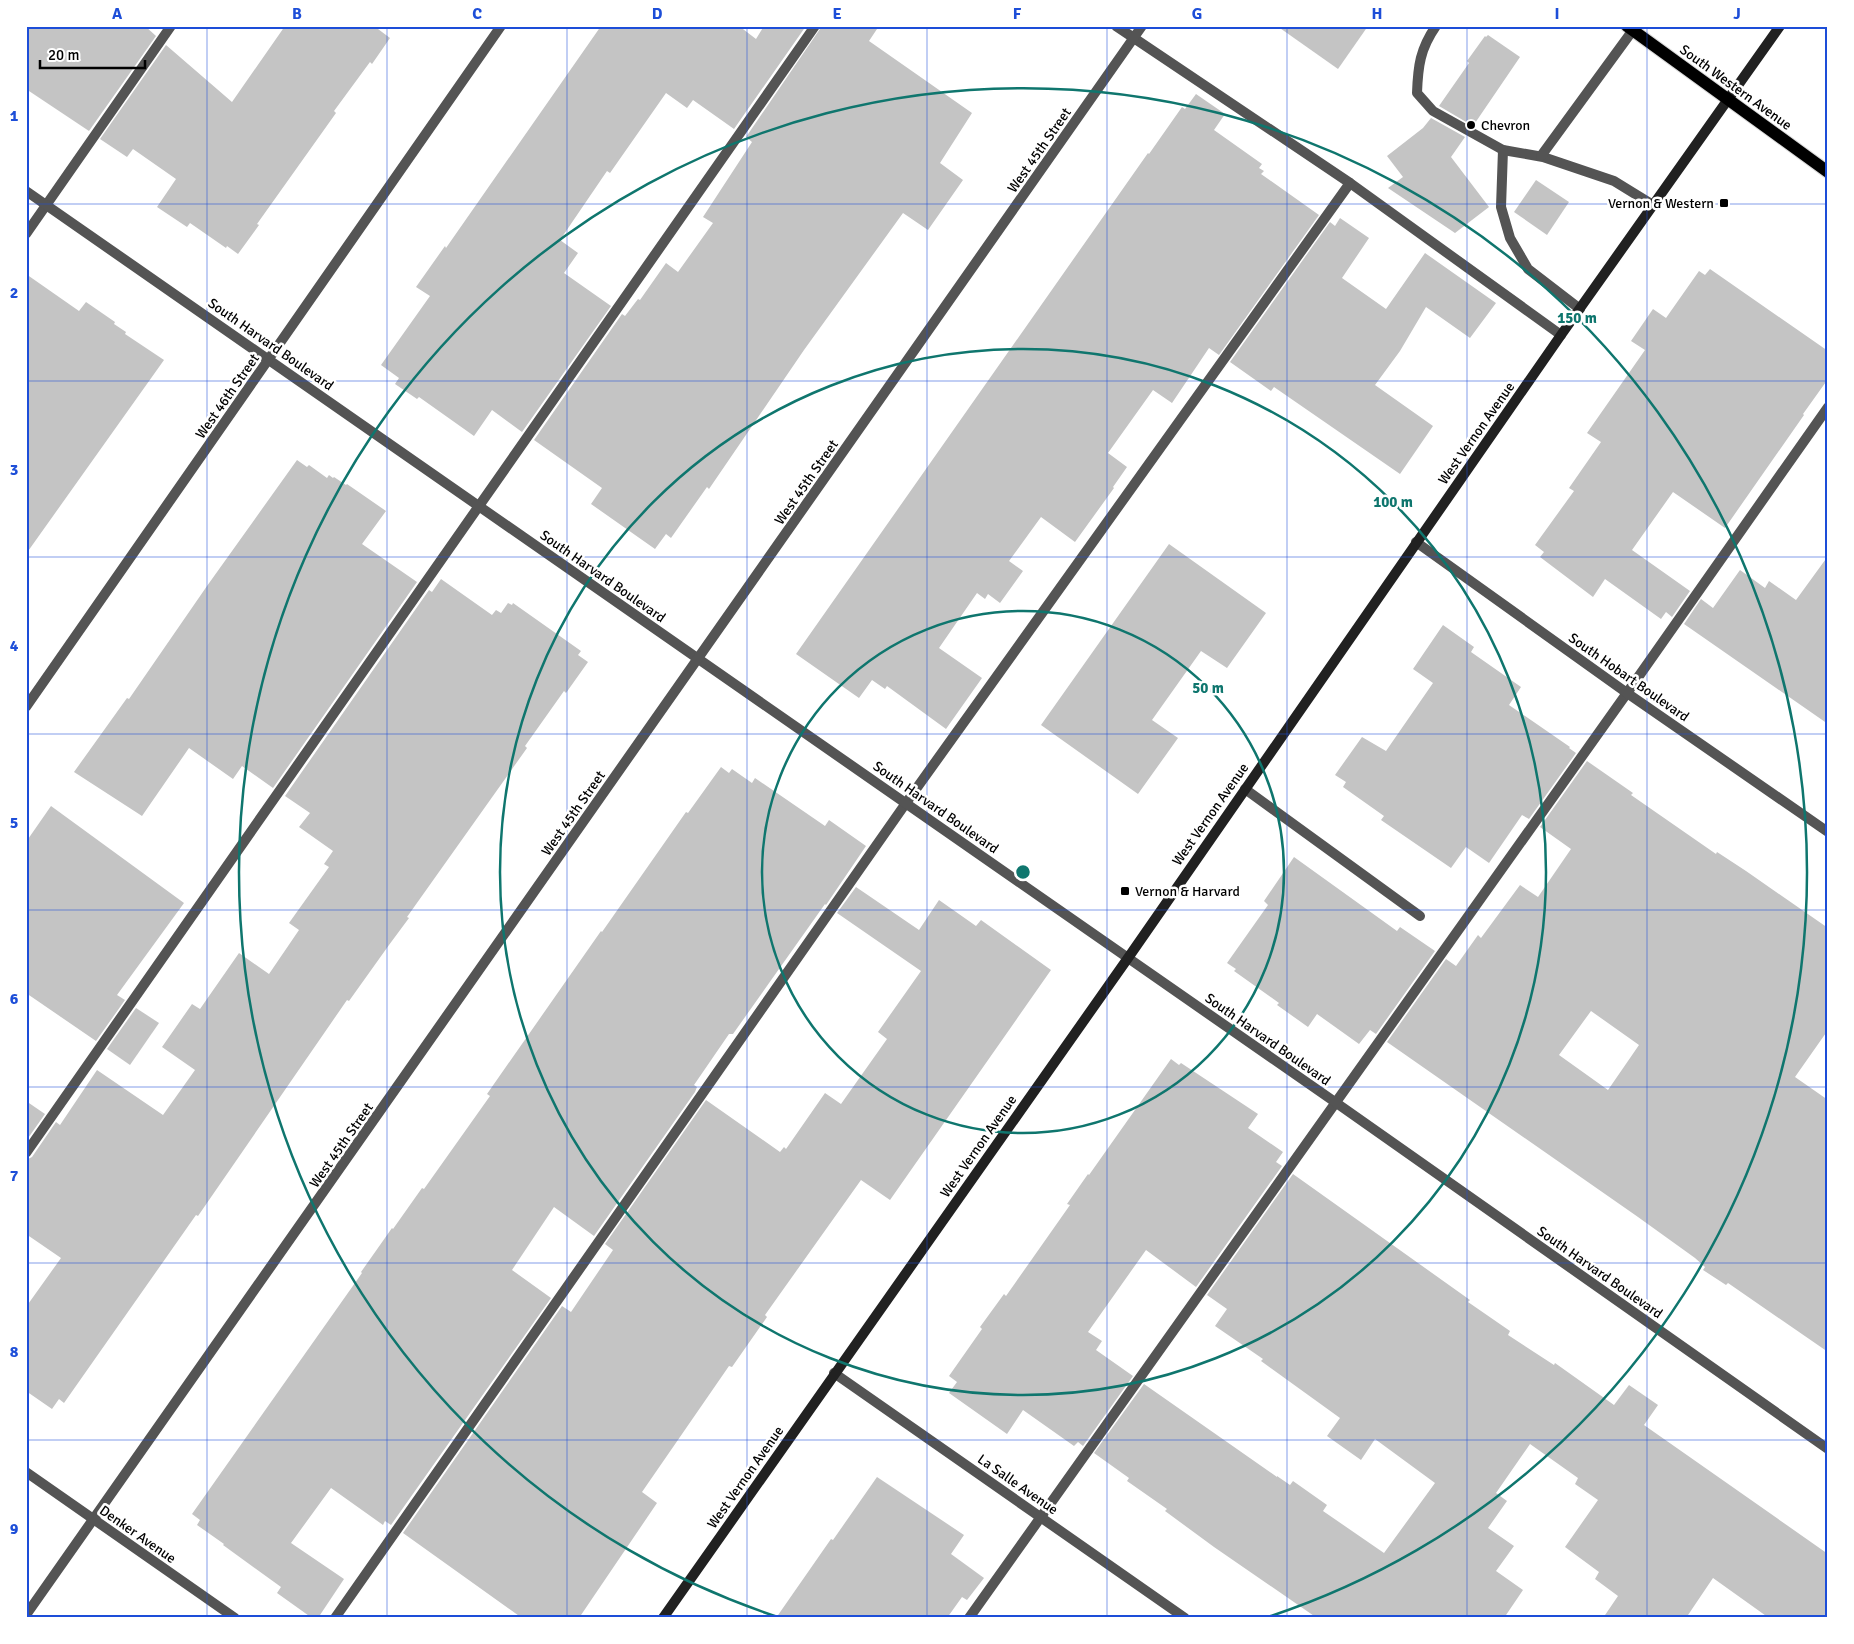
<svg xmlns="http://www.w3.org/2000/svg" width="1854" height="1644" viewBox="0 0 1854 1644" font-family="Signika,sans-serif">
  <style>
    .building { fill: #c4c4c4; fill-rule: evenodd }
    .lines { fill: none; stroke-linecap: round; stroke-linejoin: round }
    .primary-casing { stroke: #dbdbdb; stroke-width: 14 }
    .service { stroke: #545454; stroke-width: 10 }
    .minor { stroke: #545454; stroke-width: 10 }
    .tertiary { stroke: #545454; stroke-width: 10 }
    .secondary { stroke: #212121; stroke-width: 10 }
    .primary { stroke: #000; stroke-width: 12 }
    .grid { fill: none; stroke: #1d4ed8; stroke-width: 1; stroke-opacity: 0.55 }
    .ring { fill: none; stroke: #0f766e; stroke-width: 2.5 }
    .poi-dot { fill: #000; stroke: #fff; stroke-width: 2 }
    .labels { text-anchor: middle; stroke-width: 5; stroke-linejoin: round; paint-order: stroke }
    .street-label { font-size: 14px; fill: #000; stroke: #fff }
    .poi-label { font-size: 14px; fill: #000; stroke: #fff; text-anchor: start }
    .centre { fill: #0f766e; stroke: #fff; stroke-width: 2.5 }
    .ring-label { font-size: 15px; text-anchor: middle; font-weight: bold; fill: #0f766e; stroke: #fff; stroke-width: 5; stroke-linejoin: round; paint-order: stroke }
    .neatline { fill: none; stroke: #1d4ed8; stroke-width: 2 }
    .grid-label { font-size: 16px; text-anchor: middle; font-weight: bold; fill: #1d4ed8 }
  </style>
  <rect width="100%" height="100%" fill="#fff"/>
  <!-- building -->
  <g class="building">
    <path d="M26 26H145L156 36 89 131 26 89Z"/>
    <path d="M285 26H374L390 38 372 64 370 62 334 111 336 113 257 224 259 225 238 254 227 246 226 248 190 223 187 227 157 207 176 179 133 149 127 157 100 139 166 45 232 102Z"/>
    <path d="M601 26H739L756 39 764 26H806L734 129 693 100 687 108 666 93 610 173 607 171 560 240 578 253 564 273 611 306 522 432 492 410 474 436 419 397 417 399 395 384 399 378 381 365 430 296 416 287 445 246 446 248Z"/>
    <path d="M822 26H879L869 41 972 113 940 163 963 180 928 230 903 213 804 350 709 489 707 487 671 538 666 534 655 549 591 504 602 488 534 440 622 314 625 316 638 299 640 300 666 263 678 272 713 223 703 217 752 142 746 137Z"/>
    <path d="M1277 26H1368L1338 69Z"/>
    <path d="M1488 35 1520 57 1473 126 1439 106 1469 63 1467 61 1485 36 1486 37Z"/>
    <path d="M1196 94 1225 114 1214 130 1262 164 1259 168 1264 171 1261 174 1319 215 1219 355 1209 348 1172 403 1153 390 1108 453 1127 467 1113 487 1114 488 1075 542 1041 517 1009 561 1023 571 1000 603 988 594 985 599 977 593 939 648 982 678 946 729 887 686 885 689 872 680 859 698 796 654 1148 153 1149 154 1182 107 1185 109Z"/>
    <path d="M1431 118 1465 137 1451 157 1489 207 1455 233 1388 188 1403 177 1387 156 1423 128Z"/>
    <path d="M1536 180 1569 202 1547 235 1514 212Z"/>
    <path d="M1340 218 1369 238 1342 278 1386 309 1425 253 1496 303 1470 338 1426 307 1400 351 1375 385 1433 426 1400 474 1274 387 1271 391 1230 362 1330 222 1335 226Z"/>
    <path d="M1710 269 1828 351V379L1803 414 1804 415 1725 528 1673 492 1632 550 1690 591 1672 617 1666 612 1661 619 1605 579 1593 597 1540 557 1544 552 1535 545 1574 491 1569 488 1601 442 1587 433 1645 350 1631 341 1653 309 1666 318 1699 271 1705 275Z"/>
    <path d="M26 274 79 311 86 302 115 322 114 324 126 332 125 334 164 360 26 554Z"/>
    <path d="M297 460 307 467 309 465 327 478 329 475 333 478 334 477 346 485 347 484 386 511 362 544 417 582 273 788 242 766 233 779 189 748 142 816 74 772 127 698 129 699 207 586Z"/>
    <path d="M1169 544 1266 613 1227 668 1201 651 1152 720 1178 738 1138 794 1041 725Z"/>
    <path d="M1828 556V724L1684 624 1701 599 1713 608 1740 570 1765 588 1769 581 1796 600Z"/>
    <path d="M441 579 492 615 496 610 501 613 508 603 512 605 513 603 581 651 578 655 588 662 566 693 564 691 525 746 527 748 407 917 409 918 389 945 349 1001 347 1000 198 1216 196 1215 64 1403 59 1399 52 1409 26 1391V1307L61 1258 26 1234V1160L32 1157 56 1122 60 1125 97 1070 163 1115 195 1070 162 1047 192 1004 200 1009 239 953 269 974 299 930 289 923 329 867 324 864 333 851 299 827 310 813 285 796 429 590 432 592Z"/>
    <path d="M1443 625 1474 647 1471 652 1521 687 1509 705 1570 747 1569 748 1576 753 1529 819 1522 815 1489 863 1466 847 1451 868 1381 820 1384 816 1343 787 1346 782 1335 775 1362 737 1386 751 1433 683 1413 669Z"/>
    <path d="M1587 761 1633 793 1631 795 1716 854 1717 852 1746 871 1828 928V1030L1795 1077 1828 1100V1352L1728 1283 1726 1285 1703 1270 1705 1267 1695 1258 1638 1217 1387 1042 1446 959 1456 966 1478 935 1481 938 1520 885 1538 897 1571 849 1540 827ZM1591 1011 1639 1045 1608 1090 1559 1055Z"/>
    <path d="M721 767 729 773 732 769 752 783 755 778 825 826 829 820 866 846 826 905 825 904 733 1034H729L694 1085 697 1087 695 1092 594 1236 554 1207 512 1270 551 1298 391 1525 385 1521 383 1525 331 1488 291 1543 344 1579 318 1618H312L277 1593 281 1587 223 1545 224 1544 197 1525 200 1520 192 1514 362 1273 361 1272 392 1228 393 1229 422 1188 424 1189 490 1096 487 1094 601 931 602 932 686 812 688 813Z"/>
    <path d="M51 806 184 903 117 995 125 1000 96 1041 26 993V842Z"/>
    <path d="M1294 857 1397 931 1400 927 1435 951 1376 1034 1370 1030 1359 1044 1317 1014 1308 1027 1277 1005 1279 1003 1234 971 1236 969 1227 963 1268 905 1264 901Z"/>
    <path d="M856 887 919 930 939 900 976 926 981 920 1051 970 890 1200 861 1180 765 1315 767 1317 732 1367 729 1366 642 1492 657 1503 579 1618H522L403 1533 562 1306 571 1312 613 1250 605 1244 706 1100 780 1152 784 1147 786 1149 825 1093 841 1104 887 1039 878 1032 921 971 837 913Z"/>
    <path d="M136 1008 159 1023 130 1065 107 1049Z"/>
    <path d="M1171 1059 1179 1065 1181 1063 1258 1114 1248 1128 1283 1152 1276 1162 1282 1166 1196 1287 1146 1250 1088 1332 1102 1341 1096 1350 1133 1376 1083 1446 1078 1442 1074 1446 1023 1410 1007 1434 949 1393 957 1382 949 1376 982 1329 980 1327 1004 1294 1006 1296 1070 1205 1067 1204 1088 1174 1089 1175Z"/>
    <path d="M26 1101 45 1114 26 1141Z"/>
    <path d="M1293 1174 1470 1300 1468 1302 1510 1331 1508 1335 1554 1365 1555 1363 1614 1405 1629 1385 1658 1405 1644 1425 1828 1554V1618H1769L1713 1578 1686 1618H1603L1618 1596 1595 1579 1599 1572 1565 1547 1598 1500 1575 1484 1578 1478 1530 1444 1496 1493 1507 1501 1488 1528 1514 1546 1496 1571 1523 1590 1504 1618H1317L1214 1547 1165 1511 1167 1509 1127 1481 1129 1478 1094 1453 1144 1384 1277 1477V1476L1290 1485 1293 1481 1327 1505 1323 1511 1384 1553 1435 1483 1375 1439 1361 1460 1327 1436 1340 1418 1261 1361 1263 1359 1215 1326 1227 1309 1207 1295Z"/>
    <path d="M877 1477 964 1535 951 1554 984 1578 967 1600 962 1597 947 1618H776L831 1539 833 1540Z"/>
  </g>
  <g class="lines">
    <!-- primary casing -->
    <g class="primary-casing">
      <path id="primary" d="M1627 26 1828 172"/>
    </g>
    <!-- service -->
    <g class="service">
      <path d="M1116 26 1350 183 1561 335"/>
      <path d="M1436 26C1420 49 1418 66 1417 93L1433 111 1503 150 1543 157 1614 181 1653 205"/>
      <path d="M1503 150 1501 207 1510 238 1528 269 1580 309"/>
      <path d="M1541 156 1633 30"/>
      <path d="M26 234 171 26"/>
      <path d="M1245 789 1420 916"/>
      <path d="M26 1153 815 26"/>
      <path d="M335 1618 906 803 1350 183"/>
      <path d="M969 1618 1627 693 1828 407"/>
    </g>
    <!-- minor -->
    <g class="minor">
      <path d="M26 191 1335 1102 1828 1449"/>
      <path d="M1416 542 1627 693 1828 832"/>
      <path d="M26 707 501 26"/>
      <path d="M834 1373 1185 1618"/>
      <path d="M26 1615 1142 26"/>
    </g>
    <!-- tertiary -->
    <path class="tertiary" d="M26 1472 235 1618"/>
    <!-- secondary -->
    <path class="secondary" d="M663 1618 1128 958 1561 335 1780 26"/>
    <!-- primary -->
    <use href="#primary" class="primary"/>
  </g>
  <!-- grid -->
  <path class="grid" d="M207 26V1618M387 26V1618M567 26V1618M747 26V1618M927 26V1618M1107 26V1618M1287 26V1618M1467 26V1618M1647 26V1618M26 204H1828M26 381H1828M26 557H1828M26 734H1828M26 910H1828M26 1087H1828M26 1263H1828M26 1440H1828"/>
  <!-- distance rings -->
  <g class="ring">
    <circle cx="1023" cy="872" r="261"/>
    <circle cx="1023" cy="872" r="523"/>
    <path d="M781 1618A784 784 0 1 1 1265 1618"/>
  </g>
  <!-- markers -->
  <g class="poi-dot">
    <circle cx="1471" cy="125" r="5"/>
    <rect x="1719" y="198" width="10" height="10" rx="2.5"/>
    <rect x="1120" y="886" width="10" height="10" rx="2.5"/>
  </g>
  <g class="labels">
    <!-- street labels -->
    <g class="street-label">
      <text transform="translate(1736 87) rotate(36)" y="5">South Western Avenue</text>
      <text transform="translate(1039 150) rotate(-55)" y="5">West 45th Street</text>
      <text transform="translate(271 344) rotate(35)" y="5">South Harvard Boulevard</text>
      <text transform="translate(227 396) rotate(-55)" y="5">West 46th Street</text>
      <text transform="translate(1476 433) rotate(-55)" y="5">West Vernon Avenue</text>
      <text transform="translate(806 482) rotate(-55)" y="5">West 45th Street</text>
      <text transform="translate(603 576) rotate(35)" y="5">South Harvard Boulevard</text>
      <text transform="translate(1629 677) rotate(35)" y="5">South Hobart Boulevard</text>
      <text transform="translate(936 807) rotate(35)" y="5">South Harvard Boulevard</text>
      <text transform="translate(573 813) rotate(-55)" y="5">West 45th Street</text>
      <text transform="translate(1210 814) rotate(-55)" y="5">West Vernon Avenue</text>
      <text transform="translate(1268 1039) rotate(35)" y="5">South Harvard Boulevard</text>
      <text transform="translate(341 1145) rotate(-55)" y="5">West 45th Street</text>
      <text transform="translate(978 1146) rotate(-55)" y="5">West Vernon Avenue</text>
      <text transform="translate(1600 1272) rotate(35)" y="5">South Harvard Boulevard</text>
      <text transform="translate(745 1477) rotate(-55)" y="5">West Vernon Avenue</text>
      <text transform="translate(1018 1484) rotate(35)" y="5">La Salle Avenue</text>
      <text transform="translate(138 1534) rotate(35)" y="5">Denker Avenue</text>
    </g>
    <!-- poi labels -->
    <g class="poi-label">
      <text x="1481" y="130">Chevron</text>
      <text x="1714" y="208" text-anchor="end">Vernon &amp; Western</text>
      <text x="1135" y="896">Vernon &amp; Harvard</text>
    </g>
  </g>
  <circle cx="1023" cy="872" r="8" class="centre"/>
  <g class="ring-label">
    <text x="1577" y="323">150 m</text>
    <text x="1393" y="507">100 m</text>
    <text x="1208" y="693">50 m</text>
  </g>
  <!-- border -->
  <rect width="1854" height="1644" fill="none" stroke="#ffffff" stroke-width="55"/>
  <!-- scale -->
  <path d="M40 60v8h105v-8" fill="none" stroke="#000000" stroke-width="2.5"/>
  <text x="48" y="60" font-size="15" fill="#000000" stroke="#ffffff" stroke-width="4" paint-order="stroke">20 m</text>
  <rect x="28" y="28" width="1798" height="1588" class="neatline"/>
  <g class="grid-label">
    <text x="117" y="19">A</text>
    <text x="297" y="19">B</text>
    <text x="477" y="19">C</text>
    <text x="657" y="19">D</text>
    <text x="837" y="19">E</text>
    <text x="1017" y="19">F</text>
    <text x="1197" y="19">G</text>
    <text x="1377" y="19">H</text>
    <text x="1557" y="19">I</text>
    <text x="1737" y="19">J</text>
    <text x="14" y="121">1</text>
    <text x="14" y="298">2</text>
    <text x="14" y="475">3</text>
    <text x="14" y="651">4</text>
    <text x="14" y="828">5</text>
    <text x="14" y="1004">6</text>
    <text x="14" y="1181">7</text>
    <text x="14" y="1357">8</text>
    <text x="14" y="1534">9</text>
  </g>
</svg>
